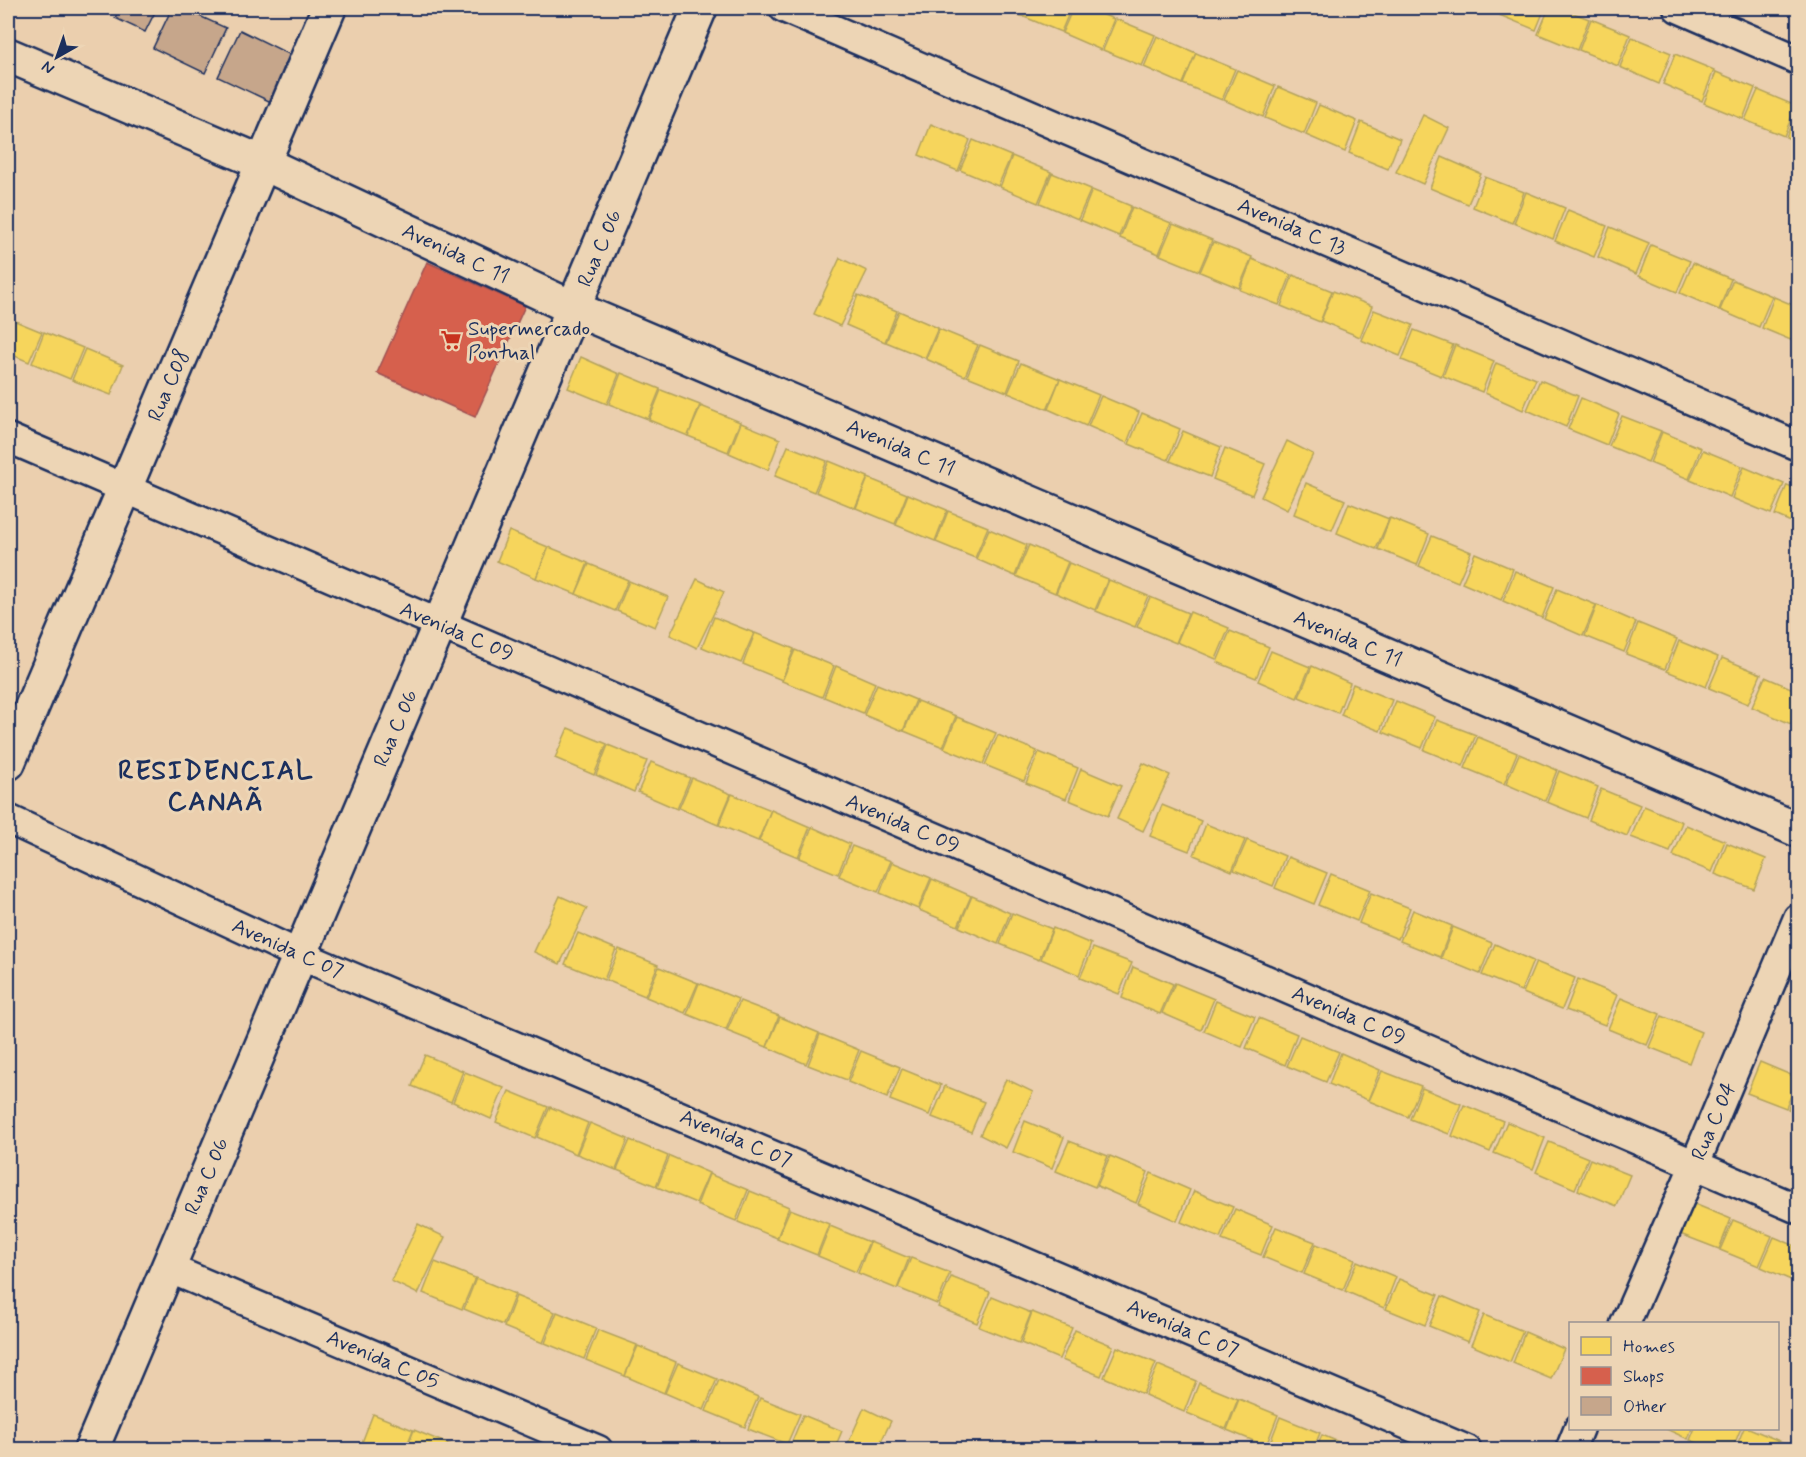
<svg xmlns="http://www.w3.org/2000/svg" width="1806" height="1457" viewBox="0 0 1806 1457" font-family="Mynerve,sans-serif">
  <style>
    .homes { fill: #f6d55c; stroke: #b4a35d; stroke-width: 1.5 }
    .shops { fill: #d6604d; stroke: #9e5152; stroke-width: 1.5 }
    .building { fill: #c6a68b; stroke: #1b2f5e; stroke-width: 1.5 }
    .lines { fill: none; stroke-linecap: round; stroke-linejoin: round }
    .street-casing { stroke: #1b2f5e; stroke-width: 33 }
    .secondary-casing { stroke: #1b2f5e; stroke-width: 38 }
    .street { stroke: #edd5b5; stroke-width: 28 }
    .secondary { stroke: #edd5b5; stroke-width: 33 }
    .labels { text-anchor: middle; stroke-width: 6; stroke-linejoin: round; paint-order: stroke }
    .street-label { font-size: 21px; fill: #1b2f5e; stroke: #edd5b5 }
    .poi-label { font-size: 21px; fill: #1b2f5e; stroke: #edd5b5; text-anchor: start }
    .district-label { font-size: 27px; font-weight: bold; letter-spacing: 1.5px; fill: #1b2f5e; stroke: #edd5b5 }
  </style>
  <rect width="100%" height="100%" fill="#ebcfae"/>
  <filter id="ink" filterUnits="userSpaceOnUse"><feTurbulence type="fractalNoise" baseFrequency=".0167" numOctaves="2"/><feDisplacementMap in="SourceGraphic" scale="12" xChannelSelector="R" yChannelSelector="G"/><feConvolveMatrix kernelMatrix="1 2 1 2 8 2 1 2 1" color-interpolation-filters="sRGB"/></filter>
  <g filter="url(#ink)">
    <!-- homes -->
    <g class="homes">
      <path d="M1000 8H1024L1020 16Z"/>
      <path d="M1026 8H1071L1061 32 1022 16Z"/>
      <path d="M1073 8H1086L1114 19 1101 50 1062 33Z"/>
      <path d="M1500 8H1545L1536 30 1497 14Z"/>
      <path d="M1549 8H1560L1589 19 1577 50 1538 34Z"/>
      <path d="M1116 19 1155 35 1142 66 1103 50Z"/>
      <path d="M1591 19 1630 35 1618 66 1579 50Z"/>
      <path d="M1157 36 1196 53 1183 84 1144 67Z"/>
      <path d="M1632 37 1671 53 1659 84 1620 67Z"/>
      <path d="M1196 53 1235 69 1222 100 1183 84Z"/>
      <path d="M1675 54 1714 70 1702 101 1663 84Z"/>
      <path d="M1237 70 1275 86 1263 117 1224 100Z"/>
      <path d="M1716 72 1755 88 1743 119 1704 103Z"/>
      <path d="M1278 87 1316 103 1304 134 1265 118Z"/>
      <path d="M1758 90 1796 106 1784 136 1745 120Z"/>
      <path d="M1319 105 1357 121 1345 152 1306 135Z"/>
      <path d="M1798 107V142L1786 137Z"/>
      <path d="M1423 115 1449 128 1423 184 1396 172Z"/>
      <path d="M1361 122 1400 139 1388 169 1349 153Z"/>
      <path d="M931 124 970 140 958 171 919 155Z"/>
      <path d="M973 140 1011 156 998 186 960 170Z"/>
      <path d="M1012 156 1051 172 1038 203 1000 187Z"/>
      <path d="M1442 157 1481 174 1468 204 1430 188Z"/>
      <path d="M1052 173 1091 189 1078 219 1040 203Z"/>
      <path d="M1485 177 1524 192 1512 223 1473 207Z"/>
      <path d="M1092 190 1131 206 1119 236 1080 220Z"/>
      <path d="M1526 192 1565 208 1553 239 1514 223Z"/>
      <path d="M1132 207 1171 223 1159 254 1120 238Z"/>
      <path d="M1568 210 1607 226 1594 257 1555 241Z"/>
      <path d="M1173 224 1212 240 1199 271 1160 255Z"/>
      <path d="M1610 227 1649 243 1636 274 1598 257Z"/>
      <path d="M1213 242 1252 257 1239 288 1200 272Z"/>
      <path d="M1651 245 1690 261 1677 292 1639 276Z"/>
      <path d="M840 258 867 271 840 326 814 314Z"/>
      <path d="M1252 259 1291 275 1279 305 1240 290Z"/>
      <path d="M1693 263 1731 279 1719 310 1680 293Z"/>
      <path d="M1293 275 1332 291 1320 322 1281 306Z"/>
      <path d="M1733 280 1772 296 1759 327 1720 310Z"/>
      <path d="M1333 291 1372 306 1360 337 1321 321Z"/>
      <path d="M858 295 897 311 885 342 846 325Z"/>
      <path d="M1774 297 1798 307V343L1762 328Z"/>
      <path d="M1374 310 1413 325 1400 356 1361 340Z"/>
      <path d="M899 311 938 328 925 358 886 342Z"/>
      <path d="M8 318 42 332 29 362 8 353Z"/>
      <path d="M939 329 978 345 965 376 926 359Z"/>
      <path d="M1414 330 1453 345 1441 376 1402 360Z"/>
      <path d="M44 332 83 348 70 379 32 363Z"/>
      <path d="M980 345 1019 361 1007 392 967 376Z"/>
      <path d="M1455 345 1494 361 1482 392 1443 376Z"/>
      <path d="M85 349 123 365 111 395 72 380Z"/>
      <path d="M581 357 619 374 607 404 568 388Z"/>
      <path d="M1021 363 1060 379 1047 409 1008 393Z"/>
      <path d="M1496 363 1536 379 1523 410 1485 393Z"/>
      <path d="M621 373 660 389 648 419 609 404Z"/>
      <path d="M1060 379 1099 395 1086 426 1048 409Z"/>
      <path d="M1540 380 1578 396 1566 427 1527 410Z"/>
      <path d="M661 390 700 405 688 436 649 420Z"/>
      <path d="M1101 396 1139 412 1127 443 1088 426Z"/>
      <path d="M1581 398 1619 414 1607 445 1568 429Z"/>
      <path d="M701 406 740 422 728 452 688 436Z"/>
      <path d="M1142 413 1180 429 1168 460 1129 444Z"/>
      <path d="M1622 416 1661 431 1648 462 1609 446Z"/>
      <path d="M741 423 780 439 768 470 729 453Z"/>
      <path d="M1183 431 1221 447 1210 477 1170 461Z"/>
      <path d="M1662 432 1701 448 1689 479 1650 463Z"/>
      <path d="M1287 441 1313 454 1287 510 1261 497Z"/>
      <path d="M788 446 827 461 814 492 775 476Z"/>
      <path d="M1225 448 1265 464 1252 495 1213 479Z"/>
      <path d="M1703 450 1742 466 1730 497 1690 480Z"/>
      <path d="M829 461 868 477 855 508 816 492Z"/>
      <path d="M1744 467 1784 484 1771 514 1732 498Z"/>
      <path d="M868 478 907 494 895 524 856 508Z"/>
      <path d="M1306 483 1345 500 1332 530 1294 514Z"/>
      <path d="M1787 485 1798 489V525L1775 515Z"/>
      <path d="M908 494 947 510 935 541 896 525Z"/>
      <path d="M1349 503 1389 519 1376 549 1337 533Z"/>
      <path d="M948 511 988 527 975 558 936 542Z"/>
      <path d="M1390 518 1429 534 1417 565 1378 549Z"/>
      <path d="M989 529 1027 545 1015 576 976 559Z"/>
      <path d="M509 531 548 547 536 578 497 561Z"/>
      <path d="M1432 536 1471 552 1458 582 1419 566Z"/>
      <path d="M1029 545 1068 562 1055 593 1016 576Z"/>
      <path d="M549 547 588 563 576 594 536 578Z"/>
      <path d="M1475 553 1513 569 1501 600 1462 583Z"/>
      <path d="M1069 563 1108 579 1095 610 1056 593Z"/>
      <path d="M589 564 628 580 615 611 576 594Z"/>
      <path d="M1515 571 1554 587 1542 618 1503 601Z"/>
      <path d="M697 579 724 592 697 648 670 635Z"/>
      <path d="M1109 580 1148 596 1135 627 1096 611Z"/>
      <path d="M629 581 668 597 655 627 617 611Z"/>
      <path d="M1557 589 1596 605 1583 636 1544 619Z"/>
      <path d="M1150 597 1188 613 1176 643 1137 627Z"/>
      <path d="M1597 605 1636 622 1624 652 1585 636Z"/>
      <path d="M1190 612 1229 628 1216 659 1177 642Z"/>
      <path d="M714 617 754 633 741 663 702 647Z"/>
      <path d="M1638 623 1677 639 1665 669 1626 654Z"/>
      <path d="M1230 631 1269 647 1256 678 1217 662Z"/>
      <path d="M755 633 794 649 782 680 743 664Z"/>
      <path d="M1679 641 1718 657 1706 687 1667 671Z"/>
      <path d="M795 650 834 666 822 697 782 681Z"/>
      <path d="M1271 651 1310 667 1297 698 1258 681Z"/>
      <path d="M1722 658 1761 674 1748 704 1709 688Z"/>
      <path d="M836 666 875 683 863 713 824 697Z"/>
      <path d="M1312 666 1350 683 1338 713 1299 697Z"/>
      <path d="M1765 677 1798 691V705L1791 724 1752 707Z"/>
      <path d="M877 684 916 700 903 731 864 715Z"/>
      <path d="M1353 684 1392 700 1380 731 1341 715Z"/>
      <path d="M917 701 956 716 943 747 904 731Z"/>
      <path d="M1396 701 1435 717 1422 748 1383 732Z"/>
      <path d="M957 717 996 733 983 764 944 748Z"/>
      <path d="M1437 720 1476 735 1463 766 1424 750Z"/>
      <path d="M568 728 607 744 594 775 555 758Z"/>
      <path d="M998 735 1037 751 1024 781 985 765Z"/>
      <path d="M1478 737 1517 753 1504 784 1465 768Z"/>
      <path d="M608 745 647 761 634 792 596 775Z"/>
      <path d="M1039 752 1078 768 1066 799 1026 783Z"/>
      <path d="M1519 754 1557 770 1545 801 1506 784Z"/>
      <path d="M651 762 690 778 677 809 638 792Z"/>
      <path d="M1143 763 1170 775 1143 831 1117 819Z"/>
      <path d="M1081 769 1121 786 1108 816 1069 800Z"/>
      <path d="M1559 771 1598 787 1586 818 1547 802Z"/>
      <path d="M692 778 731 794 718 825 679 808Z"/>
      <path d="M1601 789 1640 805 1627 836 1589 820Z"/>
      <path d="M732 794 771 810 758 841 719 825Z"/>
      <path d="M1162 805 1201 821 1189 851 1150 836Z"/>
      <path d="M1644 806 1682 822 1670 852 1631 837Z"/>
      <path d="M771 810 810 827 798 857 759 841Z"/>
      <path d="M1206 824 1245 840 1232 871 1194 855Z"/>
      <path d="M1686 825 1725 841 1712 872 1673 856Z"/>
      <path d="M812 827 850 844 838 874 799 858Z"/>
      <path d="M1247 840 1285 856 1273 886 1234 870Z"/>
      <path d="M1727 843 1766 859 1754 889 1715 874Z"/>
      <path d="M852 846 891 861 878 892 839 876Z"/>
      <path d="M1288 857 1327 873 1314 904 1275 888Z"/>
      <path d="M892 862 931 878 918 909 880 893Z"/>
      <path d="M1331 874 1370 890 1357 921 1318 905Z"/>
      <path d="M932 879 971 896 958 926 919 910Z"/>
      <path d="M1371 893 1410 908 1398 939 1359 923Z"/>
      <path d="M560 896 587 908 560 964 534 952Z"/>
      <path d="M972 896 1010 913 998 944 959 927Z"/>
      <path d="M1413 910 1452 926 1440 957 1400 941Z"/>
      <path d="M1012 913 1052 929 1039 960 1000 944Z"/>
      <path d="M1453 927 1492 943 1480 974 1441 958Z"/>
      <path d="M1053 928 1091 944 1079 975 1041 959Z"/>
      <path d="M578 933 616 949 604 980 565 964Z"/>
      <path d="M1495 944 1533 961 1521 991 1482 975Z"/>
      <path d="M1093 948 1132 963 1119 994 1080 978Z"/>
      <path d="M619 949 658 965 645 996 606 980Z"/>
      <path d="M1536 962 1575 978 1562 1009 1523 993Z"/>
      <path d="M659 967 698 983 685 1013 646 997Z"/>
      <path d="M1133 967 1173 984 1160 1014 1122 998Z"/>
      <path d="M1578 979 1617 995 1605 1025 1566 1010Z"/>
      <path d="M699 983 738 999 726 1030 687 1014Z"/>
      <path d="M1175 983 1214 999 1201 1030 1162 1013Z"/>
      <path d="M1621 998 1660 1014 1647 1045 1608 1029Z"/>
      <path d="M740 1001 779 1016 767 1047 727 1031Z"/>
      <path d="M1216 1001 1255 1017 1242 1047 1204 1031Z"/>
      <path d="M1662 1016 1701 1032 1689 1063 1649 1047Z"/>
      <path d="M780 1017 819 1033 806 1064 767 1047Z"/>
      <path d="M1259 1018 1297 1034 1285 1065 1246 1048Z"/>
      <path d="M820 1034 859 1050 847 1080 808 1065Z"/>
      <path d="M1300 1036 1339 1052 1326 1082 1287 1066Z"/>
      <path d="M861 1051 900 1067 887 1098 848 1082Z"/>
      <path d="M1341 1053 1380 1070 1368 1100 1329 1084Z"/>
      <path d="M425 1055 463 1071 451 1102 412 1086Z"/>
      <path d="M1760 1062 1798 1078 1786 1108 1747 1093Z"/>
      <path d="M902 1069 941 1085 929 1115 890 1100Z"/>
      <path d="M1382 1071 1421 1086 1408 1117 1369 1101Z"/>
      <path d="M465 1072 504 1088 491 1119 453 1102Z"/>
      <path d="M1006 1079 1033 1092 1006 1148 980 1135Z"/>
      <path d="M1798 1083V1114L1788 1109Z"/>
      <path d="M945 1086 984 1102 971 1132 932 1117Z"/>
      <path d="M1422 1088 1461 1104 1449 1134 1410 1119Z"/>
      <path d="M509 1091 548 1107 535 1138 496 1122Z"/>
      <path d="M1464 1105 1503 1121 1490 1152 1452 1136Z"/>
      <path d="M550 1107 588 1123 576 1154 537 1137Z"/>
      <path d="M1025 1121 1064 1137 1052 1168 1013 1152Z"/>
      <path d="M1507 1122 1545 1138 1533 1169 1494 1153Z"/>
      <path d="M590 1123 628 1139 616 1170 577 1154Z"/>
      <path d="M630 1140 668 1156 656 1186 617 1170Z"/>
      <path d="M1069 1141 1108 1156 1095 1187 1056 1171Z"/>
      <path d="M1549 1142 1588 1158 1575 1189 1536 1172Z"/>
      <path d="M670 1156 709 1173 696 1203 657 1187Z"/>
      <path d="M1110 1156 1148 1172 1136 1203 1097 1186Z"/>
      <path d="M1590 1159 1630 1175 1617 1206 1578 1190Z"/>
      <path d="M1151 1173 1190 1190 1177 1221 1138 1204Z"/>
      <path d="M709 1174 748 1190 736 1221 697 1205Z"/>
      <path d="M750 1191 789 1207 777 1238 738 1222Z"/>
      <path d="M1194 1191 1233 1207 1220 1238 1181 1222Z"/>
      <path d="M1692 1203 1731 1219 1719 1249 1680 1234Z"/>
      <path d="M790 1209 829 1224 817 1255 777 1239Z"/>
      <path d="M1235 1209 1273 1225 1261 1255 1222 1240Z"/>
      <path d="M1733 1220 1772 1236 1759 1266 1720 1250Z"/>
      <path d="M418 1224 445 1237 418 1294 391 1281Z"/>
      <path d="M830 1226 869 1242 856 1272 818 1256Z"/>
      <path d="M1276 1227 1315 1242 1302 1273 1263 1257Z"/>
      <path d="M1774 1237 1798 1247V1283L1761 1267Z"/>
      <path d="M870 1242 909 1258 897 1289 858 1273Z"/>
      <path d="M1316 1244 1355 1259 1343 1290 1304 1274Z"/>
      <path d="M911 1258 950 1273 937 1304 898 1288Z"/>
      <path d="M1357 1261 1396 1277 1384 1308 1345 1291Z"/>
      <path d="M435 1262 475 1278 462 1309 423 1293Z"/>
      <path d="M951 1277 990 1292 977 1323 938 1307Z"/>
      <path d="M476 1278 515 1294 503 1325 464 1309Z"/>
      <path d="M1399 1279 1438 1295 1425 1325 1386 1309Z"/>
      <path d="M516 1296 555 1312 543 1343 504 1327Z"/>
      <path d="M1442 1296 1480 1312 1468 1342 1429 1326Z"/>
      <path d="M992 1297 1031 1313 1019 1343 979 1327Z"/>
      <path d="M557 1312 596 1328 584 1359 545 1343Z"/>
      <path d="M1032 1312 1072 1328 1059 1359 1021 1343Z"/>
      <path d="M1484 1315 1523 1331 1510 1362 1471 1345Z"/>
      <path d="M598 1330 637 1345 625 1376 586 1360Z"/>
      <path d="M1075 1330 1113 1346 1101 1376 1062 1360Z"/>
      <path d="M1525 1332 1564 1349 1551 1379 1513 1363Z"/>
      <path d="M638 1346 676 1362 664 1393 625 1376Z"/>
      <path d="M1117 1347 1156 1363 1143 1394 1104 1377Z"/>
      <path d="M678 1363 717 1379 704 1410 665 1393Z"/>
      <path d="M1158 1365 1196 1381 1184 1412 1145 1395Z"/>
      <path d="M719 1380 758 1397 745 1427 706 1411Z"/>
      <path d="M1199 1383 1238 1399 1226 1429 1187 1413Z"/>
      <path d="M760 1398 800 1414 787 1444 748 1429Z"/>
      <path d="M1239 1399 1278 1415 1266 1446 1227 1430Z"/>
      <path d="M864 1408 891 1421 877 1450H845Z"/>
      <path d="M373 1414 413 1430 405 1450H373L361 1445Z"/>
      <path d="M803 1415 842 1431 834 1450H800L790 1446Z"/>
      <path d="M1280 1417 1320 1433 1313 1450H1273L1268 1448Z"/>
      <path d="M1664 1428H1692L1688 1439Z"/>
      <path d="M1695 1428H1741L1732 1450H1715L1690 1440Z"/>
      <path d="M1744 1428H1749L1784 1443 1781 1450H1735Z"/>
      <path d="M414 1430 453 1446 452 1450H406Z"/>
      <path d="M1322 1435 1358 1450H1316Z"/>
    </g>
    <!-- shops -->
    <path class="shops" d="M427 262 525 306 475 417 377 373Z"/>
    <!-- building -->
    <g class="building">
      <path d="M120 8H157L145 32 115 18Z"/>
      <path d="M172 8H182L226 28 205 73 153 48Z"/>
      <path d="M240 30 293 56 271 102 218 77Z"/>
    </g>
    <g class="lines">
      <!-- street casing -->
      <g class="street-casing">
        <g id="street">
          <path d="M784 8 1798 446"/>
          <path d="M1678 8 1798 60"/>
          <path d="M8 438 1798 1209"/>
          <path d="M8 819 300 955 1467 1450"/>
          <path d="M168 1268 598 1450"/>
          <path d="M1625 1324 1695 1164 1798 918"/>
          <path d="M1570 1450 1579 1428"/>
        </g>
      </g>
      <!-- secondary casing -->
      <g class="secondary-casing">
        <g id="secondary">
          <path d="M8 55 263 163 573 308 1798 830"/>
          <path d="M8 763 329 8"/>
          <path d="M91 1450 700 8"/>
        </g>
      </g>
      <!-- street -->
      <use href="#street" class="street"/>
      <!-- secondary -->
      <use href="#secondary" class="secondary"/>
    </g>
  </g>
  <!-- icons -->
  <defs>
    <g id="supermarket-bare" transform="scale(1.62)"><path d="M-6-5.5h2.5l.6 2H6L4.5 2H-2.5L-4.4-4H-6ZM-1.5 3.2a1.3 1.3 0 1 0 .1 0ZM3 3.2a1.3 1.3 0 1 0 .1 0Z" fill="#c8321e" stroke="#edd5b5" stroke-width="2.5" paint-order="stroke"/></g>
  </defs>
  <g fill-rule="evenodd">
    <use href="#supermarket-bare" x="451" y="340"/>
  </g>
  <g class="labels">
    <!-- street labels -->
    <g class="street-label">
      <text transform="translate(1292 226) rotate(23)" y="7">Avenida C 13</text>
      <text transform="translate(599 248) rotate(-67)" y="7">Rua C 06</text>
      <text transform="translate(456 253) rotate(25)" y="7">Avenida C 11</text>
      <text transform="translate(168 385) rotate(-67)" y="7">Rua C08</text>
      <text transform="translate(901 447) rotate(23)" y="7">Avenida C 11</text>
      <text transform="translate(457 631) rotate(23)" y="7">Avenida C 09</text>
      <text transform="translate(1348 638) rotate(23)" y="7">Avenida C 11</text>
      <text transform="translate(395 728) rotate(-67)" y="7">Rua C 06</text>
      <text transform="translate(903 823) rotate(23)" y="7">Avenida C 09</text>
      <text transform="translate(288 948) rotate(24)" y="7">Avenida C 07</text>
      <text transform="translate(1349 1015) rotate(23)" y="7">Avenida C 09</text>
      <text transform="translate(1713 1121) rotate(-67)" y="7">Rua C 04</text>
      <text transform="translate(736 1138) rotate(23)" y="7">Avenida C 07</text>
      <text transform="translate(206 1176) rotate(-67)" y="7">Rua C 06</text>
      <text transform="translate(1183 1328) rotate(23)" y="7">Avenida C 07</text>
      <text transform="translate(383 1359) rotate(23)" y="7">Avenida C 05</text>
    </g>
    <!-- poi labels -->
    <g class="poi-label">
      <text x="468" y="335">Supermercado<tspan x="468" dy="24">Pontual</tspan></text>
    </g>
    <!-- district labels -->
    <g class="district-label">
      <text x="216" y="779">RESIDENCIAL<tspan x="216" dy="31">CANAÃ</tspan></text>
    </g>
  </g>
  <!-- margin -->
  <rect width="1806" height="1457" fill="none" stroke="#edd5b5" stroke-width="30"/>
  <rect x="15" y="15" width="1776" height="1427" fill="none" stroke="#1b2f5e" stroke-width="2" filter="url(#ink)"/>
  <!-- legend -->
  <rect x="1569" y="1322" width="210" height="108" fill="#edd5b5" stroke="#999392" stroke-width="1.5"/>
  <rect x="1581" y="1337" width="30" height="18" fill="#f6d55c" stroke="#999392" stroke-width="1.5"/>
  <text x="1623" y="1352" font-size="18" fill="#1b2f5e">Homes</text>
  <rect x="1581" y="1367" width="30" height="18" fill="#d6604d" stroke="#999392" stroke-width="1.5"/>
  <text x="1623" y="1382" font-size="18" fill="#1b2f5e">Shops</text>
  <rect x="1581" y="1397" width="30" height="18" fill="#c6a68b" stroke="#999392" stroke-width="1.5"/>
  <text x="1623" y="1412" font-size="18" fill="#1b2f5e">Other</text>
  <!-- north arrow -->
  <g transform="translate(57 57) rotate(220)" stroke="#edd5b5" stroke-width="4.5" paint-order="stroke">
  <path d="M0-4.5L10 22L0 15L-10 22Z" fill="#1b2f5e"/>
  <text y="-9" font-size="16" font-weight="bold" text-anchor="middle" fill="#1b2f5e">N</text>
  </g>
</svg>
